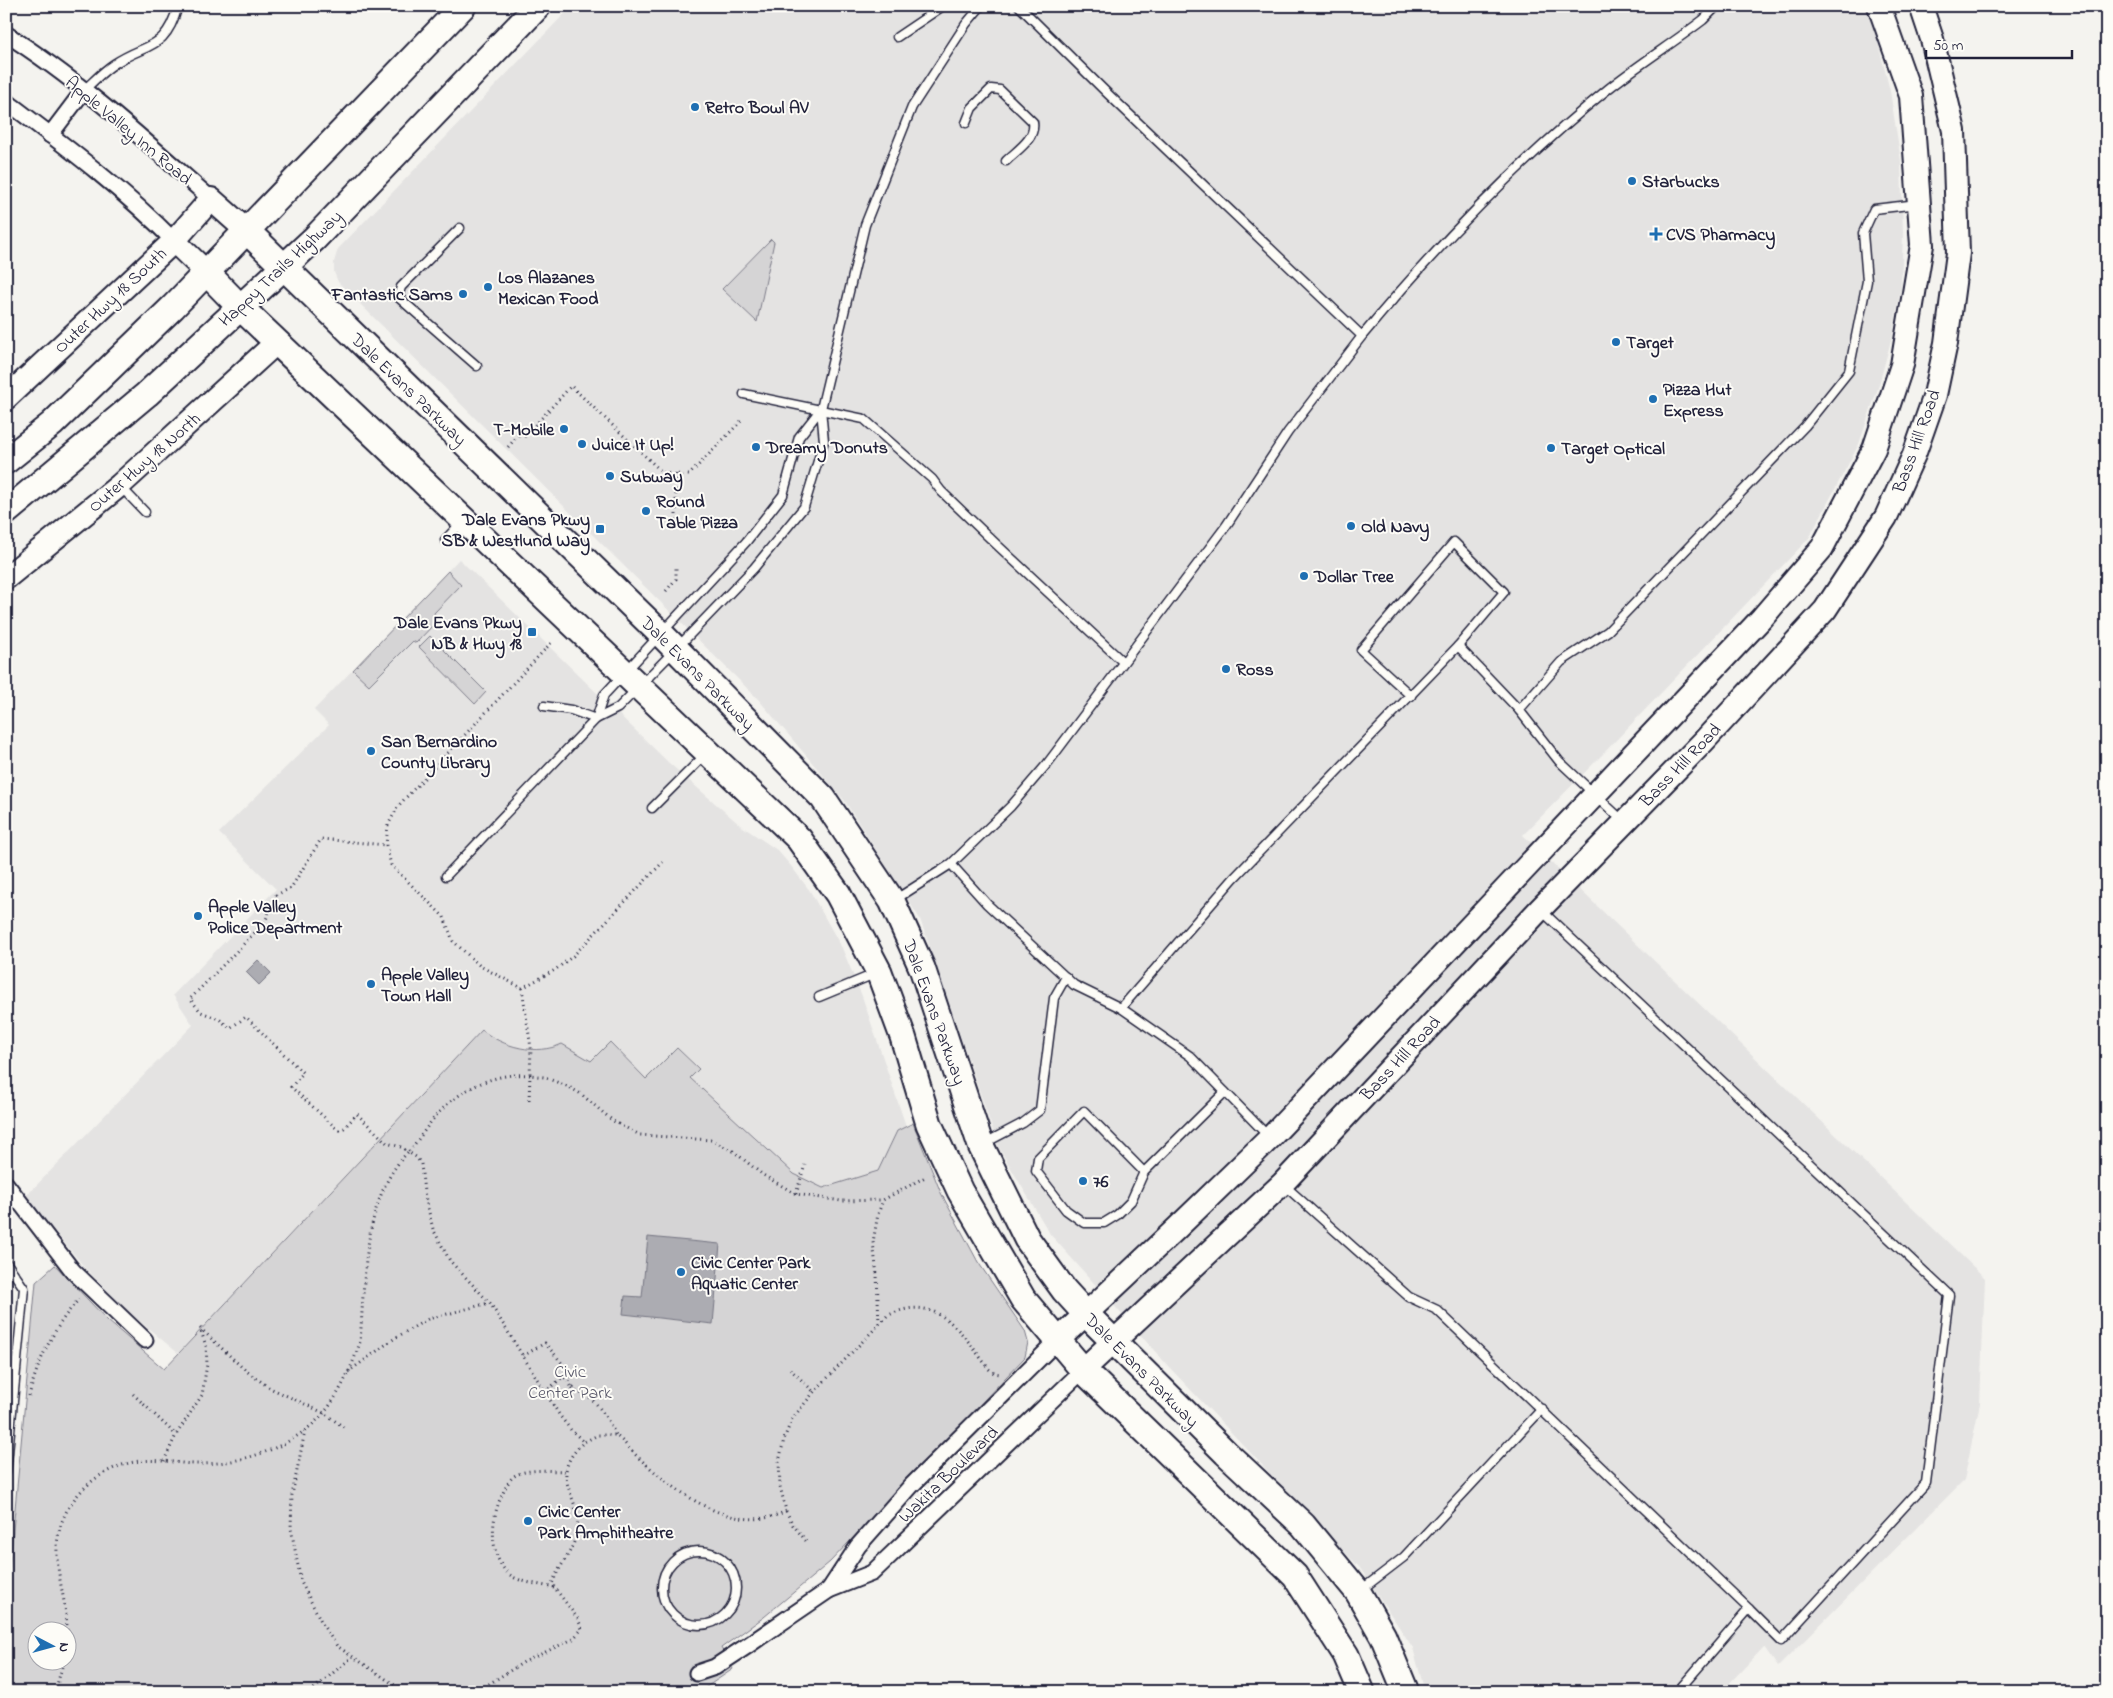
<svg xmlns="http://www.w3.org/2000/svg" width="2113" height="1698" viewBox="0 0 2113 1698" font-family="'Indie Flower',sans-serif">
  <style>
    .built { fill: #e4e3e2 }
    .green { fill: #d5d4d5; stroke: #7c7b88; fill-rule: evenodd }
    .water { fill: #acacb2; stroke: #757582 }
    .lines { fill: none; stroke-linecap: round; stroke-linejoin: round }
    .lane-casing { stroke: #22223b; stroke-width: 11 }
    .street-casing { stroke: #22223b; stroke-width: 19 }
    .secondary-casing { stroke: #22223b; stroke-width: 26 }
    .primary-casing { stroke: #22223b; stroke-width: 29 }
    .path { stroke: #22223b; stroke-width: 3; stroke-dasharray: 1 4; stroke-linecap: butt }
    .lane { stroke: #fdfcf7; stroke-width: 8 }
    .street { stroke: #fdfcf7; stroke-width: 15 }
    .secondary { stroke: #fdfcf7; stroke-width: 22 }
    .primary { stroke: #fdfcf7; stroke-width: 25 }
    .poi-dot { fill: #1f6fb2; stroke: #fdfcf7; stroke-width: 2 }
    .labels { text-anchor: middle; stroke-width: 4; stroke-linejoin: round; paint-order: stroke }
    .poi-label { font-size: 18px; font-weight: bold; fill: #22223b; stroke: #fdfcf7; text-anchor: start }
    .street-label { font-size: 18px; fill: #22223b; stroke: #fdfcf7 }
    .park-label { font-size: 18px; fill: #585769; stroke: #fdfcf7 }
  </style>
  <rect width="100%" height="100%" fill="#f4f3ef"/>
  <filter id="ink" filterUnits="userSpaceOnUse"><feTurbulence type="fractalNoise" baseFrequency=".02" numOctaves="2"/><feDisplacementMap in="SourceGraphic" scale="10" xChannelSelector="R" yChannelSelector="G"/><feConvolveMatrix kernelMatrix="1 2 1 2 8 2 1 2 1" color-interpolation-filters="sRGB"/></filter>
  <g filter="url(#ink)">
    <!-- built -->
    <g class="built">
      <path d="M572 6H1865L1877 39 1890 91 1901 161 1903 235 1901 286 1893 333 1878 388 1859 444 1809 538 1600 757 1523 835 1985 1278 1980 1403 1964 1480 1778 1667 1764 1647 1721 1692H1425L1413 1648 1360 1568 1169 1367 1050 1234 999 1148 920 919 844 800 758 699 338 282 334 272V262L338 249Z"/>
      <path d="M459 559 669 763 740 825 777 850 791 866 810 891 842 948 862 996 906 1126 897 1131 879 1171 823 1188 794 1174 690 1078 699 1068 677 1048 646 1079 611 1042 591 1062 562 1044 545 1049 516 1047 496 1040 482 1030 178 1353 131 1314 86 1269 26 1196 193 1025 173 995 276 889 219 833 329 725 314 710Z"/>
    </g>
    <!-- green -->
    <g class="green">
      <path d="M771 239 774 242 757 322 722 289Z"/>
      <path d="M448 571 461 585 434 613 439 619 416 643 413 641 369 685 353 670Z"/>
      <path d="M430 636 486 692 475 704 419 647Z"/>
      <path d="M482 1030C503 1047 536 1056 562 1044L591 1061 610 1042 646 1079 677 1048 699 1069 690 1078 794 1174 823 1188 878 1171 897 1131 913 1123 941 1193 978 1262 1025 1331 1028 1342 1025 1357 830 1562 764 1617 721 1648 733 1669 699 1692H6V1606L36 1282 55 1265 108 1321 164 1369ZM38 1630H68V1660H38Z"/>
    </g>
    <!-- water -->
    <g class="water">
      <path d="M258 960 271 973 259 985 246 972Z"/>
      <path d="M648 1237 720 1244 713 1324 623 1314 625 1296 642 1297Z"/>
    </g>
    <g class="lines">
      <!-- lane casing -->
      <g class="lane-casing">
        <g id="lane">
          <path d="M1019 6 1107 93 1362 336C1436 247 1518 162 1608 89 1638 65 1673 43 1703 20L1717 6"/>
          <path d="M897 37 943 6"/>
          <path d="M84 90C94 81 103 71 114 64 147 42 165 52 178 6"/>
          <path d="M966 123 972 108 991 89 1000 90 1033 122C1036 139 1017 150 1006 161"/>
          <path d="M460 228 401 287 398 297 477 366"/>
          <path d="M744 394 864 419 932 479 941 491 995 543 1123 662"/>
          <path d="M121 487 145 512"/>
          <path d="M445 540 462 522"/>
          <path d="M1411 696 1361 650 1454 542 1504 592 1458 646"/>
          <path d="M544 706 571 710 596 719"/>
          <path d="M1519 710 1561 662 1608 631 1805 426 1849 371 1867 281 1863 233 1874 209 1918 204"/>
          <path d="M596 719 604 695 746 542 783 495 799 437 821 409"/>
          <path d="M652 808 705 755"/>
          <path d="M951 864 987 904 1074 985 1121 1008 1190 1056 1269 1137"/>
          <path d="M446 876 596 719 618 708 676 649 754 568 804 507 824 441 821 409 865 225 912 107 966 24 981 6"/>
          <path d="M896 899 951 864 1011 806 1047 764 1226 526 1288 432 1362 336"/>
          <path d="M1542 911 1949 1295 1926 1483 1781 1641 1749 1609"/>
          <path d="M819 997 877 973"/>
          <path d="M1121 1008 1234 878 1458 646 1519 710 1559 761 1623 821"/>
          <path d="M983 1144 1023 1123 1040 1110 1054 998 1066 977"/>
          <path d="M1144 1172 1084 1111 1038 1158 1036 1171 1066 1210 1084 1223H1104L1117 1215 1131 1201 1144 1172 1225 1092"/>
          <path d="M1284 1185 1409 1297 1437 1310 1749 1609 1677 1692"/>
          <path d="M6 1209 18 1200"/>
          <path d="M6 1262 24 1288 6 1473"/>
          <circle cx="699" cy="1588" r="37"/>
          <path d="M1361 1590 1404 1557 1542 1409"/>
        </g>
      </g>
      <!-- street casing -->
      <g class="street-casing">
        <g id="street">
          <path d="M6 34C80 81 145 141 211 199"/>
          <path d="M6 101C64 145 123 189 174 241"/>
          <path d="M50 135 84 90"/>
          <path d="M6 1184 73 1271 145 1340"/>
          <path d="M829 1590 858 1546 911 1486 1057 1341"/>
          <path d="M697 1673 715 1667 747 1646 829 1590 872 1573 1083 1370"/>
        </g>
      </g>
      <!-- secondary casing -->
      <g class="secondary-casing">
        <g id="secondary">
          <path d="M174 241 206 272"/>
          <path d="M6 398 174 241 211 199 247 231"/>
          <path d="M6 578 120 485 277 342"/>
          <path d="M1057 1341 1177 1228 1270 1138 1762 618 1822 548 1874 449 1902 365 1922 245 1911 96 1879 6"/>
          <path d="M1083 1370 1283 1183 1540 909 1703 742 1825 610 1886 517 1914 455 1935 395 1946 343 1958 253 1954 131 1932 39 1921 6"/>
        </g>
      </g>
      <!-- primary casing -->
      <g class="primary-casing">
        <g id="primary">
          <path d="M247 231 661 634 823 798 892 901 922 968 981 1146 1027 1239 1064 1290 1085 1313 1226 1453 1303 1525 1358 1592 1383 1636 1406 1692"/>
          <path d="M206 272 240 307 799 839 838 894 879 972 903 1037 929 1124 960 1191 1023 1299 1083 1370 1295 1576 1346 1655 1362 1692"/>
          <path d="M6 461 52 424 173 307 463 6"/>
          <path d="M6 512 147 394 315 238 538 6"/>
        </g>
      </g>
      <!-- path -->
      <g class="path">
        <path d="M508 447 521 432 525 436 571 386 663 473 689 475 743 419"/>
        <path d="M676 474V520"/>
        <path d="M666 591 676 579V568"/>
        <path d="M532 632 535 629"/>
        <path d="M551 643 399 805 388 825 386 845 391 865 444 917 453 941 480 966 522 988 531 1048 530 1075 544 1077 569 1087 581 1094 613 1121 640 1135 711 1140 733 1151 763 1175 796 1194 841 1201 883 1200 927 1176"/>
        <path d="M522 988 555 970 573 956 663 862"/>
        <path d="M529 1100 530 1075C493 1072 458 1090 434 1118 425 1129 418 1141 408 1152L416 1157 421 1164 424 1192 433 1229 450 1261 490 1303 560 1416 571 1430 584 1442 598 1435H615C624 1441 631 1451 640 1459 678 1493 734 1537 786 1511L780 1486 779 1462 784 1439 792 1419 814 1392 887 1316C938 1290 962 1334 989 1369L994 1373 1001 1374"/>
        <path d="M796 1194 805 1165"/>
        <path d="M879 1323 877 1275 873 1242 878 1214 883 1200"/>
        <path d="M200 1328 245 1370 270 1388 324 1413 345 1428"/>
        <path d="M523 1356 545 1343 572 1375 567 1379"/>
        <path d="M790 1369 814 1392"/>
        <path d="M348 1372 395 1338 428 1319 489 1303"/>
        <path d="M572 1388C577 1394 580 1392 586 1395 597 1400 610 1424 616 1435"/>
        <path d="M545 1392 563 1377 567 1379 572 1388 574 1386"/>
        <path d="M133 1394 176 1435"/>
        <path d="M29 1396C38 1360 54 1327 79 1299"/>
        <path d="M305 1431 292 1495 291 1528 301 1582 324 1627 337 1646 405 1692"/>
        <path d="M164 1461 176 1435 202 1395 207 1364 206 1346 201 1331"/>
        <path d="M786 1511 793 1525 807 1542"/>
        <path d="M554 1588C540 1584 521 1583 510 1575 487 1556 491 1515 503 1493 506 1486 510 1478 516 1475 530 1468 551 1471 566 1471"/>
        <path d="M67 1630C67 1599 53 1568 58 1537 64 1499 97 1469 134 1462 155 1458 174 1463 194 1464 239 1465 291 1449 322 1415 338 1398 353 1365 360 1342 365 1281 362 1199 408 1152L401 1147 387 1143 357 1114 344 1128 339 1130 336 1128 291 1087 303 1073 246 1017 230 1028 219 1019 201 1012 190 999 265 922 276 895 291 888 321 839 386 845"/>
        <path d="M55 1692 64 1660"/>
        <path d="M310 1692 351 1658"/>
        <path d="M476 1692 524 1662 573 1639 582 1629 578 1619 552 1584C559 1565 574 1551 577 1531 582 1492 545 1478 584 1442"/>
      </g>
      <!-- lane -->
      <use href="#lane" class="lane"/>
      <!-- street -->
      <use href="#street" class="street"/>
      <!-- secondary -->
      <use href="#secondary" class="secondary"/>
      <!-- primary -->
      <use href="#primary" class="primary"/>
    </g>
  </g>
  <!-- markers -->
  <g class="poi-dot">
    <circle cx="695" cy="107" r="5"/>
    <circle cx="1632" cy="181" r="5"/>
    <path d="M1653.5 226.5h5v5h5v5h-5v5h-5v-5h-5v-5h5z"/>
    <circle cx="488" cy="287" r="5"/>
    <circle cx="463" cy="294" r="5"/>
    <circle cx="1616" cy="342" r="5"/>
    <circle cx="1653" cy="399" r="5"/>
    <circle cx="564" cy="429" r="5"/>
    <circle cx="582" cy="444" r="5"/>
    <circle cx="756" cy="447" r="5"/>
    <circle cx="1551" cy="448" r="5"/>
    <circle cx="610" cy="476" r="5"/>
    <circle cx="646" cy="511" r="5"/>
    <circle cx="1351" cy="526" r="5"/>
    <rect x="595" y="524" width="10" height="10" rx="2.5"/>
    <circle cx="1304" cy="576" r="5"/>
    <rect x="527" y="627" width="10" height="10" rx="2.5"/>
    <circle cx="1226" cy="669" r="5"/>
    <circle cx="371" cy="751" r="5"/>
    <circle cx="198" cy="916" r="5"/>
    <circle cx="371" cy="984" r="5"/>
    <circle cx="1083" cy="1181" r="5"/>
    <circle cx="681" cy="1272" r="5"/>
    <circle cx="528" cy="1521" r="5"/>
  </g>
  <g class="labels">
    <!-- poi labels -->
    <g class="poi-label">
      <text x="705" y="113">Retro Bowl AV</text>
      <text x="1642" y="187">Starbucks</text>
      <text x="1666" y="240">CVS Pharmacy</text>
      <text x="498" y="283">Los Alazanes<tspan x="498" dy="21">Mexican Food</tspan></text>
      <text x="453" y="300" text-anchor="end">Fantastic Sams</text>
      <text x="1626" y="348">Target</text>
      <text x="1663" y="395">Pizza Hut<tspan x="1663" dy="21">Express</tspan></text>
      <text x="554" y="435" text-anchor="end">T-Mobile</text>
      <text x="592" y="450">Juice It Up!</text>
      <text x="766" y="453">Dreamy Donuts</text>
      <text x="1561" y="454">Target Optical</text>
      <text x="620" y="482">Subway</text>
      <text x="656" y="507">Round<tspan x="656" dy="21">Table Pizza</tspan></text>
      <text x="590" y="525" text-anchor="end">Dale Evans Pkwy<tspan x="590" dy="21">SB &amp; Westlund Way</tspan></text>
      <text x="1361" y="532">Old Navy</text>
      <text x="1314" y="582">Dollar Tree</text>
      <text x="522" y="628" text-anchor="end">Dale Evans Pkwy<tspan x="522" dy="21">NB &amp; Hwy 18</tspan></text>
      <text x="1236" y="675">Ross</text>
      <text x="381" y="747">San Bernardino<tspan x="381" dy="21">County Library</tspan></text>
      <text x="208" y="912">Apple Valley<tspan x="208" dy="21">Police Department</tspan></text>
      <text x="381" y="980">Apple Valley<tspan x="381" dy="21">Town Hall</tspan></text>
      <text x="1093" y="1187">76</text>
      <text x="691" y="1268">Civic Center Park<tspan x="691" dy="21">Aquatic Center</tspan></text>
      <text x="538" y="1517">Civic Center<tspan x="538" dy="21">Park Amphitheatre</tspan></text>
    </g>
    <!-- street labels -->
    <g class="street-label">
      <text transform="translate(129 130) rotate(40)" y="6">Apple Valley Inn Road</text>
      <text transform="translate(280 268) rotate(-43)" y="6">Happy Trails Highway</text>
      <text transform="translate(110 300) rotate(-43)" y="6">Outer Hwy 18 South</text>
      <text transform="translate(409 389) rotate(44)" y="6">Dale Evans Parkway</text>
      <text transform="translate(1916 441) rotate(-70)" y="6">Bass Hill Road</text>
      <text transform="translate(144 462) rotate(-41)" y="6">Outer Hwy 18 North</text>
      <text transform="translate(698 673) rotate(45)" y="6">Dale Evans Parkway</text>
      <text transform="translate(1680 765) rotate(-46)" y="6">Bass Hill Road</text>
      <text transform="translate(935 1012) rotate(70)" y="6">Dale Evans Parkway</text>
      <text transform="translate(1400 1058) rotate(-47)" y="6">Bass Hill Road</text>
      <text transform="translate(1142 1370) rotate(45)" y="6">Dale Evans Parkway</text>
      <text transform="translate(948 1474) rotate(-44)" y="6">Wakita Boulevard</text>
    </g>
    <!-- park labels -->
    <g class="park-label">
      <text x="570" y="1377">Civic<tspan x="570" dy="21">Center Park</tspan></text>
    </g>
  </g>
  <!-- margin -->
  <rect width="2113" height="1698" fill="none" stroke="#fdfcf7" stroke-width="25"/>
  <rect x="12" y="12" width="2088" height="1673" fill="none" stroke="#22223b" stroke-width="2" filter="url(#ink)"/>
  <!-- north arrow -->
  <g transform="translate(52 1646) rotate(96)"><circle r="24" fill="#fdfcf7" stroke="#a5a5ac"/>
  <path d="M0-4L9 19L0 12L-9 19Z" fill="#1f6fb2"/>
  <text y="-8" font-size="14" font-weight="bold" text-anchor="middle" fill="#22223b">N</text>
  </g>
  <!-- scale -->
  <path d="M1926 50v8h146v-8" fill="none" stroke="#22223b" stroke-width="2.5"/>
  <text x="1933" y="50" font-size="15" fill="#22223b" stroke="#fdfcf7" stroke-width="4" paint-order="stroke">50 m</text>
</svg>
